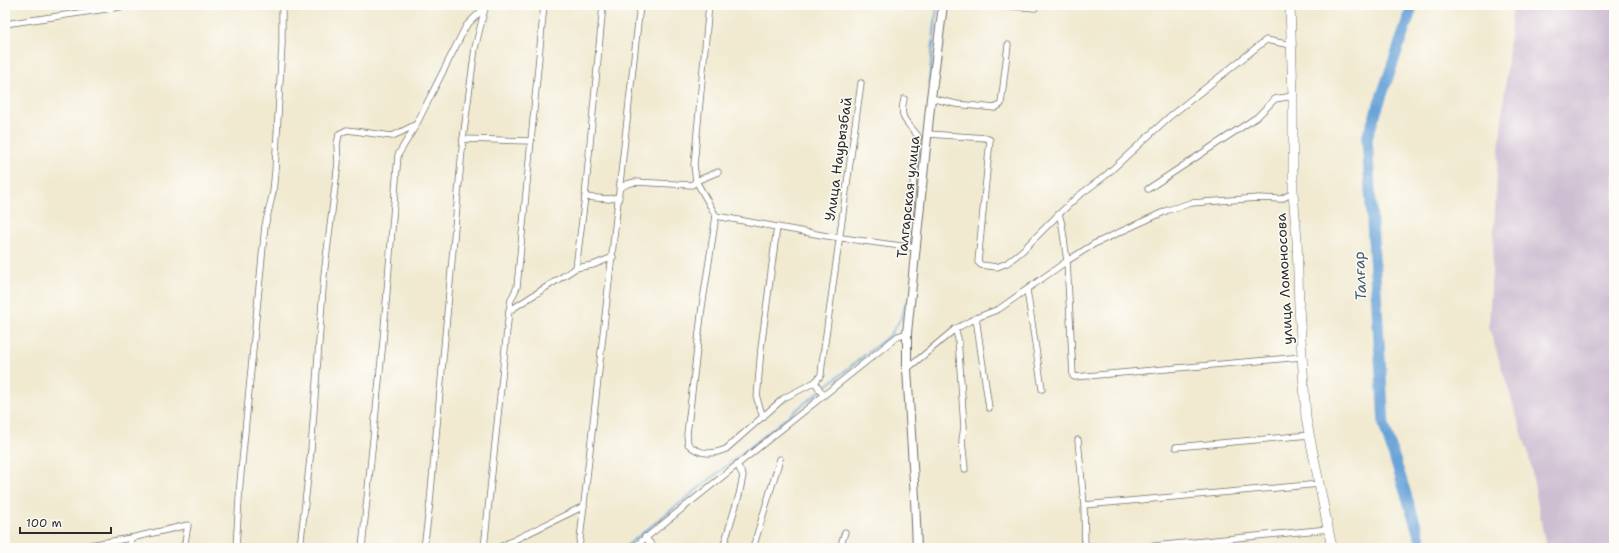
<svg xmlns="http://www.w3.org/2000/svg" width="1619" height="553" viewBox="0 0 1619 553" font-family="'Shantell Sans',sans-serif">
  <style>
    .industrial { fill: #cebed2 }
    .lines { fill: none; stroke-linecap: round; stroke-linejoin: round }
    .stream { stroke: #69a3d8; stroke-width: 2 }
    .river { stroke: #69a3d8; stroke-width: 11 }
    .street-casing { stroke: #706e65; stroke-width: 7 }
    .secondary-casing { stroke: #706e65; stroke-width: 10 }
    .primary-casing { stroke: #706e65; stroke-width: 10 }
    .street { stroke: #fff; stroke-width: 5.5 }
    .secondary { stroke: #fff; stroke-width: 8 }
    .primary { stroke: #fff; stroke-width: 9 }
    .labels { text-anchor: middle; stroke-width: 3; stroke-linejoin: round; paint-order: stroke }
    .street-label { font-size: 14px; fill: #2b2b2b; stroke: #fdfcf7 }
    .water-label { font-size: 15px; font-style: italic; fill: #445b70; stroke: #fdfcf7 }
  </style>
  <rect width="100%" height="100%" fill="#fdfcf7"/>
  <filter id="ink" filterUnits="userSpaceOnUse"><feTurbulence type="fractalNoise" baseFrequency=".025" numOctaves="2"/><feDisplacementMap in="SourceGraphic" scale="8" xChannelSelector="R" yChannelSelector="G"/><feConvolveMatrix kernelMatrix="1 2 1 2 8 2 1 2 1" color-interpolation-filters="sRGB"/></filter>
  <filter id="wash" filterUnits="userSpaceOnUse"><feTurbulence type="fractalNoise" baseFrequency=".012" numOctaves="4" result="noise"/><feDisplacementMap in="SourceGraphic" scale="16" xChannelSelector="R" yChannelSelector="G"/><feGaussianBlur stdDeviation="0.9" result="paint"/><feColorMatrix in="noise" values="0 0 0 0 0 0 0 0 0 0 0 0 0 0 0 0 0 1.4 0 .05"/><feComposite in="paint" operator="in"/></filter>
  <g filter="url(#wash)">
    <rect width="100%" height="100%" fill="#f1ead1"/>
    <!-- industrial -->
    <path class="industrial" d="M1513 5H1614V548H1546L1528 452 1489 328 1497 171Z"/>
    <g class="lines">
      <!-- stream -->
      <g class="stream">
        <path d="M929 82 937 5"/>
        <path d="M624 548 890 335 902 317 906 301"/>
      </g>
      <!-- river -->
      <path class="river" d="M1413 5 1367 138 1384 425 1423 548"/>
    </g>
  </g>
  <g filter="url(#ink)">
    <g class="lines">
      <!-- street casing -->
      <g class="street-casing">
        <g id="street">
          <path d="M709 5 694 165 696 181 716 216 827 236 916 248"/>
          <path d="M1001 5 1035 8 1037 5"/>
          <path d="M5 24 133 5"/>
          <path d="M931 98 956 104 995 108 1001 104 1008 45"/>
          <path d="M904 99C899 120 906 120 918 136L907 247"/>
          <path d="M928 134 986 138 990 140 978 262 981 265 997 267 1007 263 1022 251 1059 214 1077 197 1105 176 1169 117 1266 40 1291 45"/>
          <path d="M463 139 531 141"/>
          <path d="M620 188 627 184 635 182 692 185 696 181 718 172"/>
          <path d="M1148 189 1257 117 1275 99 1293 96"/>
          <path d="M585 197 609 199 619 197"/>
          <path d="M1059 214 1062 225 1067 261 1094 244 1168 210 1191 203 1258 198 1281 199 1293 193"/>
          <path d="M716 216 702 307 687 434 688 444C699 455 712 455 726 449L784 398 815 382"/>
          <path d="M576 268 593 265 613 257"/>
          <path d="M1027 290 1042 389"/>
          <path d="M509 311 576 268 585 197 603 5"/>
          <path d="M976 318 989 408"/>
          <path d="M955 329 958 338 964 427 962 441 965 469"/>
          <path d="M907 369 955 329 976 318 999 309 1067 261 1073 376 1075 377 1302 357"/>
          <path d="M823 395 815 382 821 375 822 364 861 83"/>
          <path d="M763 417 757 399 761 348 777 227"/>
          <path d="M1078 440 1084 505"/>
          <path d="M1176 447 1310 435"/>
          <path d="M645 537 654 548"/>
          <path d="M72 548 131 538"/>
          <path d="M129 548 131 538 188 525 184 548"/>
          <path d="M236 548 240 483 265 226 273 192 275 171 282 44V5"/>
          <path d="M300 548 311 450 324 275 338 163 337 145 339 134 347 130 392 136 399 133 415 125"/>
          <path d="M362 548 383 341 398 155 416 125 466 26 484 8"/>
          <path d="M424 548 430 502 463 139 475 48 485 8"/>
          <path d="M484 548 509 311 511 300 517 287 544 5"/>
          <path d="M498 548 584 506"/>
          <path d="M579 548 640 5"/>
          <path d="M633 548 898 336 907 333"/>
          <path d="M723 548 739 495 743 476 737 464"/>
          <path d="M753 548 780 459"/>
          <path d="M840 548 845 532"/>
          <path d="M1085 548 1084 505 1320 484"/>
          <path d="M1134 548 1329 529"/>
        </g>
      </g>
      <!-- secondary casing -->
      <g class="secondary-casing">
        <path id="secondary" d="M917 548 915 498 907 369V333L931 98 943 5"/>
      </g>
      <!-- primary casing -->
      <g class="primary-casing">
        <path id="primary" d="M1290 5 1293 96V193L1297 240 1299 307 1306 418 1332 548"/>
      </g>
      <!-- street -->
      <use href="#street" class="street"/>
      <!-- secondary -->
      <use href="#secondary" class="secondary"/>
      <!-- primary -->
      <use href="#primary" class="primary"/>
    </g>
  </g>
  <g class="labels">
    <!-- street labels -->
    <g class="street-label">
      <text transform="translate(838 159) rotate(-82)" y="5">Улица Наурызбай</text>
      <text transform="translate(908 197) rotate(-84)" y="5">Талгарская улица</text>
      <text transform="translate(1284 279) rotate(-93)" y="5">улица Ломоносова</text>
    </g>
    <!-- water labels -->
    <g class="water-label">
      <text transform="translate(1360 276) rotate(-93)" y="5">Талғар</text>
    </g>
  </g>
  <!-- margin -->
  <rect width="1619" height="553" fill="none" stroke="#fdfcf7" stroke-width="20"/>
  <!-- scale -->
  <path d="M20 527v6h91v-6" fill="none" stroke="#2b2b2b" stroke-width="2"/>
  <text x="26" y="527" font-size="12" fill="#2b2b2b" stroke="#fdfcf7" stroke-width="3" paint-order="stroke">100 m</text>
</svg>
